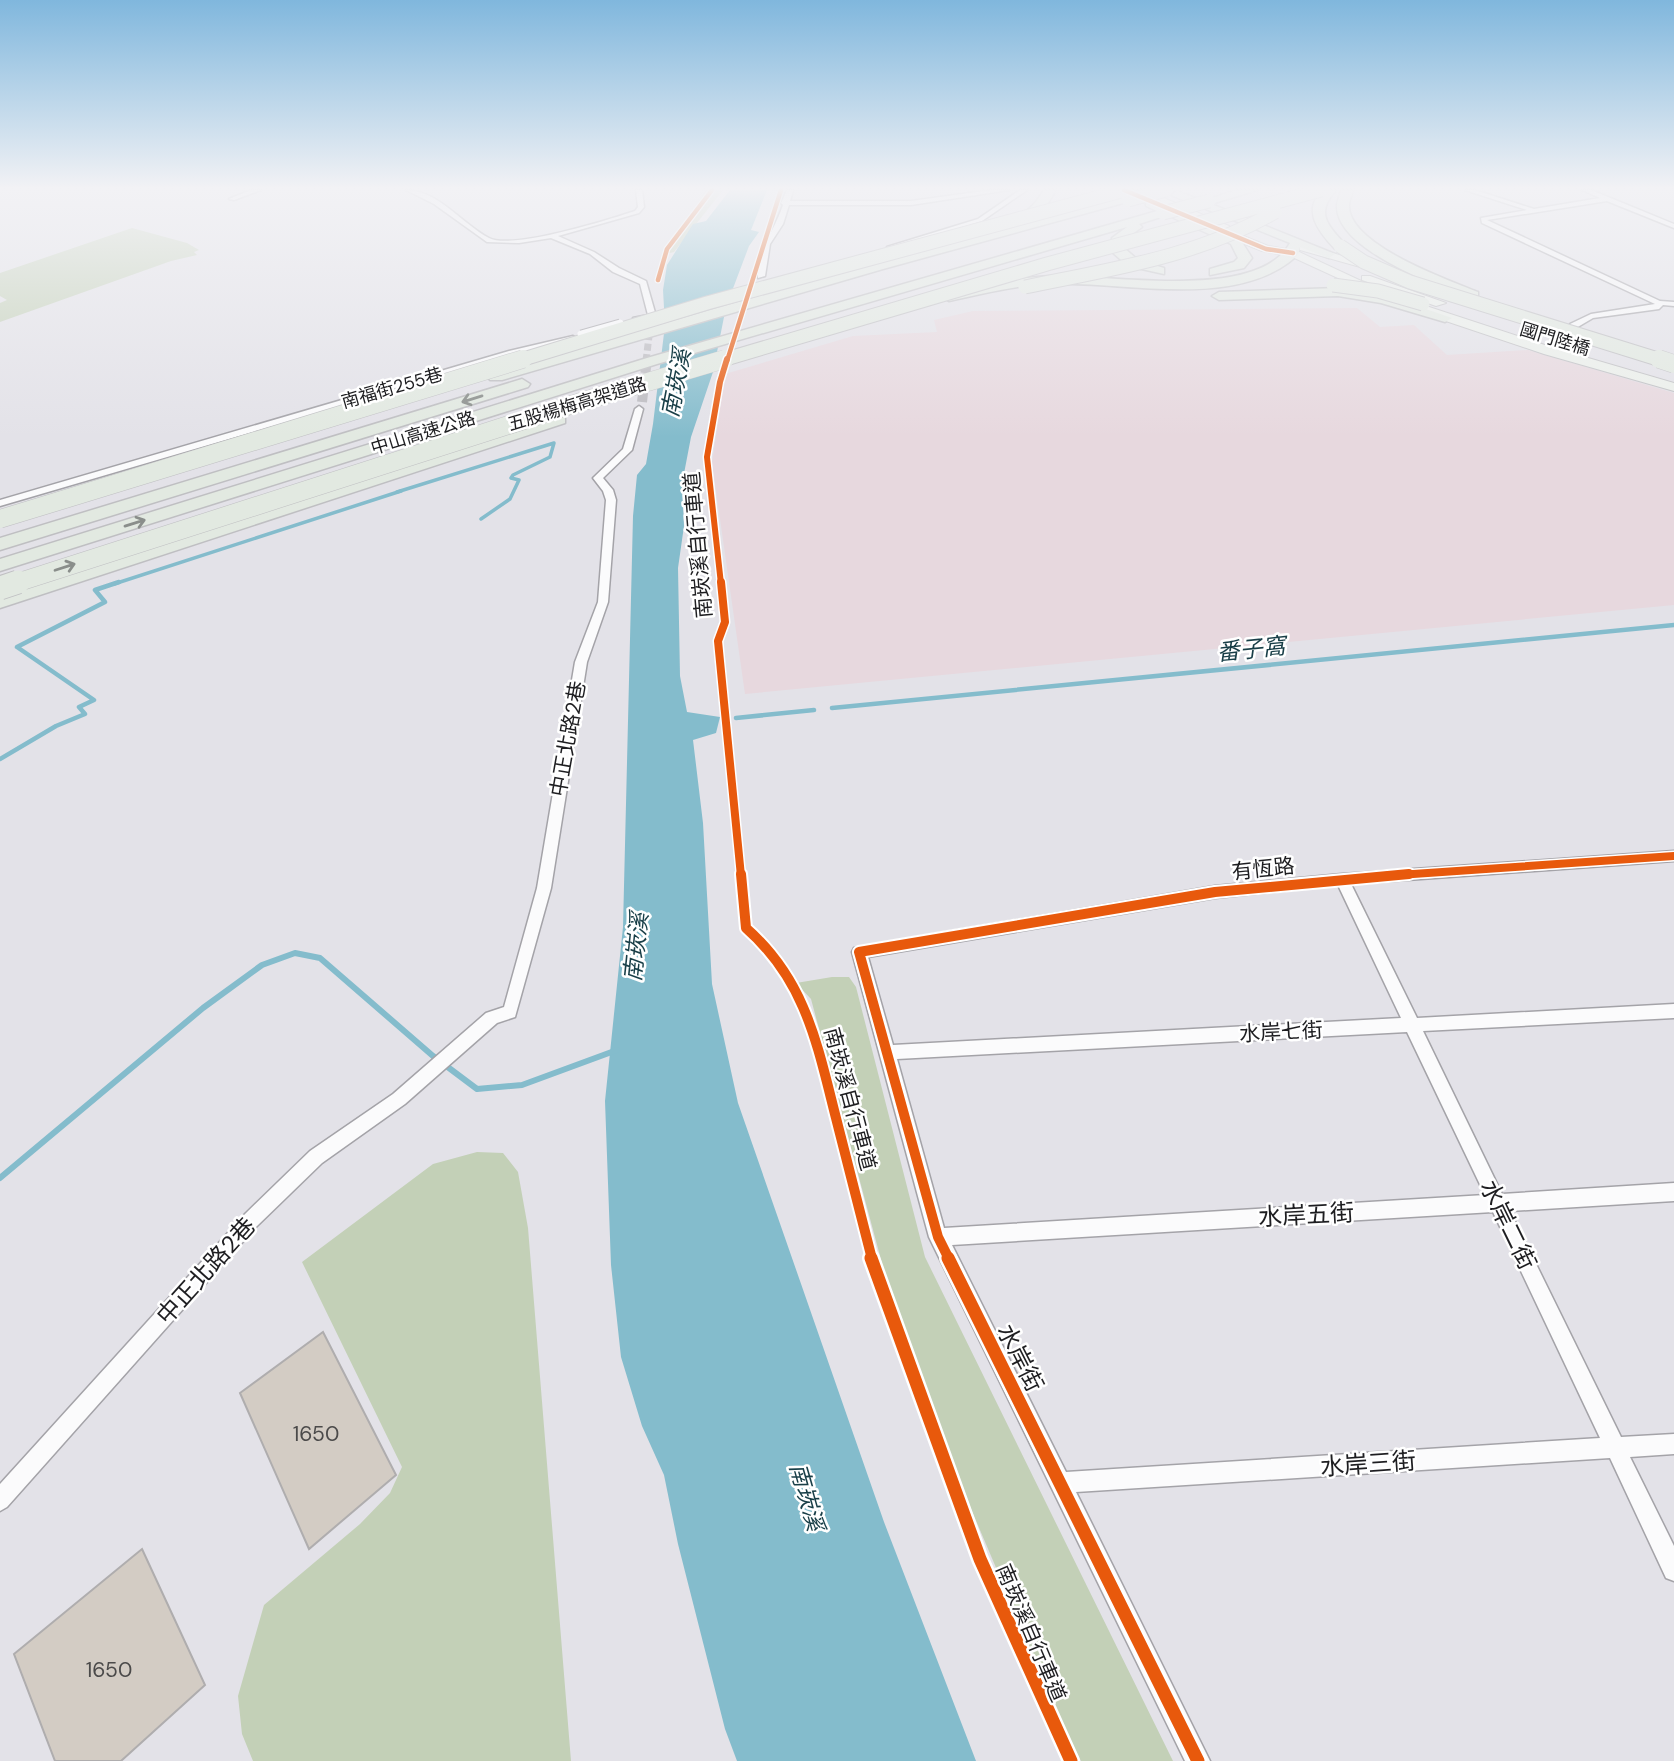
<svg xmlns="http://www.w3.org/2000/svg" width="1674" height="1761" viewBox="0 0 1674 1761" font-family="'DM Sans','Noto Sans TC',sans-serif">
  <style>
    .industrial { fill: #e7d8de }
    .green { fill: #c3d0b7 }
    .water { fill: #84bccc }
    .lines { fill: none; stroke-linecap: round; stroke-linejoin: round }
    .stream-far2 { stroke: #84bccc; stroke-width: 3.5 }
    .stream-far1 { stroke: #84bccc; stroke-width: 4.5 }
    .stream { stroke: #84bccc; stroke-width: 6 }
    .building { fill: #d3ccc4; stroke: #afadae; stroke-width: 2 }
    .minor-tunnel-far1 { stroke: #bcbbc0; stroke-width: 7; stroke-dasharray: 7 3.5; stroke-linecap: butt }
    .minor-tunnel { stroke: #bcbbc0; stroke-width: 10; stroke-dasharray: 10 4.5; stroke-linecap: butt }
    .minor-casing { stroke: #a4a3a8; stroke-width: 3 }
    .primary-casing { stroke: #bfbfc2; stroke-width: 2 }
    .motorway-casing { stroke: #bfbfc2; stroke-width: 3 }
    .minor { fill: #fbfbfc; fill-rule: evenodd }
    .primary { fill: #ecf0eb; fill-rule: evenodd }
    .motorway { fill: #e2e9e1; fill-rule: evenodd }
    .minor-bridge-casing { stroke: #a4a3a8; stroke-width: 9; stroke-linecap: butt }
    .motorway-bridge-far2-casing { stroke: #bfbfc2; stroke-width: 15; stroke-linecap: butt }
    .motorway-bridge-far1-casing { stroke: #bfbfc2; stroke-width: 19; stroke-linecap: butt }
    .motorway-bridge-casing { stroke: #bfbfc2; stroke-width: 25; stroke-linecap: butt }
    .minor-bridge { stroke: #fbfbfc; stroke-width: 7 }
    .motorway-bridge-far2 { stroke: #e2e9e1; stroke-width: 13 }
    .motorway-bridge-far1 { stroke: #e2e9e1; stroke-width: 18 }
    .motorway-bridge { stroke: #e2e9e1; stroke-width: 23 }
    .cycleway-far4-casing { stroke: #fff; stroke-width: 7 }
    .cycleway-far3-casing { stroke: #fff; stroke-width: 9 }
    .cycleway-far2-casing { stroke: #fff; stroke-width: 11 }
    .cycleway-far1-casing { stroke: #fff; stroke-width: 14 }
    .cycleway-casing { stroke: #fff; stroke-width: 18 }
    .cycleway-far4 { stroke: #e8590c; stroke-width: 4.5 }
    .cycleway-far3 { stroke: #e8590c; stroke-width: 6 }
    .cycleway-far2 { stroke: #e8590c; stroke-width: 8 }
    .cycleway-far1 { stroke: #e8590c; stroke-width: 10 }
    .cycleway { stroke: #e8590c; stroke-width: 13 }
    .oneway { stroke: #8a8e8b }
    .labels { text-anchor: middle; stroke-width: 5; stroke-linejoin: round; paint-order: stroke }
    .far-street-label { font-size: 18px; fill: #1e1e21; stroke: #fff }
    .street-label { font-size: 21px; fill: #1e1e21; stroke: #fff }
    .near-number-label { font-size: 21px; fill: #4b4a4a }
    .water-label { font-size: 23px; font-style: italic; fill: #183e47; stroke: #fff }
    .near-street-label { font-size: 24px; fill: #1e1e21; stroke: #fff }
  </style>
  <rect width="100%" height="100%" fill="#e3e2e8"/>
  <!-- industrial -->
  <path class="industrial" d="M1357 308 1380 327 1414 325 1447 355 1528 350 1674 393V605L745 694 712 463 725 374 853 336 937 332 934 320 973 311Z"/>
  <!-- green -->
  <g class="green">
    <path d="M706 190H723L674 252 666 254Z"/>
    <path d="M132 228 187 243 199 250 194 252 197 255 171 261 0 322V303L7 300 0 296V273Z"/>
    <path d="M832 977H849L856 987 925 1257 1173 1761H1081L1067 1734 971 1509 887 1282 811 999 796 983Z"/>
    <path d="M477 1152 503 1153 518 1172 528 1228 571 1761H253L242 1734 238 1696 264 1605 360 1524 390 1493 402 1467 302 1262 433 1164Z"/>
  </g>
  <!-- water -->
  <path class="water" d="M730 190H767L751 230 759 232 749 246 726 307 713 372 691 437 682 484 684 526 678 568 680 676 687 712 720 717 716 733 693 740 703 823 712 984 738 1103 884 1522 976 1761H737L725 1729 678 1544 664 1475 642 1426 621 1357 611 1265 605 1101 623 927 633 516 637 475 646 464 653 424 665 325 663 290 667 265 693 224 706 221Z"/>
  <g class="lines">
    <!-- stream-far2 -->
    <g class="stream-far2">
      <path d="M397 492 554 443 550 457 513 475 511 478 519 480 510 499 481 519"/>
      <path d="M114 584 401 491"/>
    </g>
    <!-- stream-far1 -->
    <g class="stream-far1">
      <path d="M832 708 1674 625"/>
      <path d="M736 718 814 710"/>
      <path d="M0 759 56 726 85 714 79 707 94 700 17 647 105 602 95 590 119 582"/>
    </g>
    <!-- stream -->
    <path class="stream" d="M0 1178 203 1008 262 965 295 953 320 958 433 1056 477 1089 522 1085 617 1050"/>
  </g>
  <!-- building -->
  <g class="building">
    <path d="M323 1332 396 1475 309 1549 240 1393Z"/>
    <path d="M142 1549 205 1685 121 1761H55L14 1654Z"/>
  </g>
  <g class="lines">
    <!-- minor-tunnel-far1 -->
    <path class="minor-tunnel-far1" d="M646 361 651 320"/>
    <!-- minor-tunnel -->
    <path class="minor-tunnel" d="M642 402 647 359"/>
    <!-- minor casing -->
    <g class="minor-casing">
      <g id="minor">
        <path d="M251 190H261L234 200 229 199Z"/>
        <path d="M406 190C438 190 462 224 489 238 512 250 608 220 635 211L638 207 636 190H642L644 207 639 213 558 236 594 252 619 268 646 281 656 316 633 322V318L648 315 640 284 613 272 590 254 551 238 519 243 487 242 434 204Z"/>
        <path d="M787 190H793L790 201H911L991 190H1009L911 205H789L783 224 770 244 765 276 758 278C757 250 775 230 783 205L781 203Z"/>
        <path d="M1020 190H1027L982 221 892 248 887 247 978 219Z"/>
        <path d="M1465 190H1475L1534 209 1600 198 1582 190H1591L1674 224V228L1607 201 1487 220 1660 301 1674 302V306L1663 305 1659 309 1593 318 1576 328H1570V324L1591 314 1655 304 1482 223 1481 218 1527 210Z"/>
        <path d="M573 336 577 338 576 340 515 355 0 506V500L509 351Z"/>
        <path d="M639 406 643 409 632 450 603 478 613 490 616 500 608 602 587 662 551 888 515 1017 497 1023 405 1104 322 1163 256 1227 7 1507 0 1511V1484L244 1215 310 1151 393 1094 486 1013 504 1007 537 888 575 662 598 602 606 500 603 491 593 478 623 449 635 409Z"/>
        <path d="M1674 851V861L1351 884 1417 1018 1674 1004V1018L1423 1031 1502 1194 1674 1183V1201L1510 1211 1621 1437 1674 1434V1454L1630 1457 1674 1546V1581L1666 1578 1610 1458 1076 1492 1210 1761H1185L929 1237 852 952 854 948 1215 886 1342 874ZM1338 885 1401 1018 893 1045 868 957 1215 898ZM1407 1032 1485 1195 944 1228 897 1059ZM1493 1212 1600 1438 1066 1472 952 1245Z"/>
      </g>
    </g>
    <!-- primary casing -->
    <g class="primary-casing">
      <g id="primary">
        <path d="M1131 190H1145L1229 226V230L1268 246 1297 251 1387 293 1377 296 1290 256 1262 251 1205 228 1206 224Z"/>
        <path d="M1304 245 1382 267 1384 269 1378 272 1300 250V246Z"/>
        <path d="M1362 276H1370L1446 303 1436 306 1362 280Z"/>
        <path d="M1420 304 1554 348 1674 383V391L1544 354 1416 311 1414 308Z"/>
      </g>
    </g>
    <!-- motorway casing -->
    <g class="motorway-casing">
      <g id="motorway">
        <path d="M1044 190H1056L1040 216 1026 223 1128 196 1134 200 883 269 502 380H490L488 377 490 374 873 263 1018 225 1013 222C1028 209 1032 209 1044 190Z"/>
        <path d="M1237 190H1257L1211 204 1335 254 1329 258 1300 247C1299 256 1294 258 1288 263 1226 308 1121 281 1050 284 1016 285 982 294 949 301L942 297C951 289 970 288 982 286 1005 281 1028 277 1051 276 1109 274 1258 302 1290 243L1171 195 1177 191 1203 201Z"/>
        <path d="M1323 190H1336C1314 215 1329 225 1346 246L1345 249H1335C1319 232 1301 210 1323 190Z"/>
        <path d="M1341 190H1353C1352 195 1349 201 1349 206 1349 245 1448 280 1478 292V298H1468C1436 285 1336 249 1337 206 1337 201 1340 195 1341 190Z"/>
        <path d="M1146 200H1154L1240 239 1252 258 1244 268 1210 275V269L1234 262 1238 258 1231 244 1167 215 1139 224 1142 227 1124 240V248L1138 260 1164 268V274L1128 266 1112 252V238L1127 227 657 364 0 571V559L647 358 1157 211 1146 206Z"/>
        <path d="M1338 288 1388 296 1452 318 1445 322 1381 303 1338 296 1219 300 1212 296 1219 292Z"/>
        <path d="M522 379 530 384 528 387 0 550V538Z"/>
        <path d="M559 415 565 417V423L0 608V595Z"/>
      </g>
    </g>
    <!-- minor -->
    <use href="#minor" class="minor"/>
    <!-- primary -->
    <use href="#primary" class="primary"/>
    <!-- motorway -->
    <use href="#motorway" class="motorway"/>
    <!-- minor-bridge casing -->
    <g class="minor-bridge-casing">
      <path id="minor-bridge" d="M581 334 620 323"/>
    </g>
    <!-- motorway-bridge-far2 casing -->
    <g class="motorway-bridge-far2-casing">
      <g id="motorway-bridge-far2">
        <path d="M1128 200 1166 190"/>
        <path d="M1163 213 1209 201"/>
        <path d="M1340 246 1364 262 1410 282 1664 361"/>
        <path d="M1333 285 1378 291 1423 304"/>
        <path d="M1025 287C1112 269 1197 257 1275 212"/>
        <path d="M517 361 707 303 1125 190"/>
        <path d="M719 361 1047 264 1321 190"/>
      </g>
    </g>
    <!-- motorway-bridge-far1 casing -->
    <g class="motorway-bridge-far1-casing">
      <g id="motorway-bridge-far1">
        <path d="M1659 359 1674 364"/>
        <path d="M0 519 523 359"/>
        <path d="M13 584 574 404 725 359"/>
      </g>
    </g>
    <!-- motorway-bridge casing -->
    <g class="motorway-bridge-casing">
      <path id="motorway-bridge" d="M0 588 18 582"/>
    </g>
    <!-- minor-bridge -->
    <use href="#minor-bridge" class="minor-bridge"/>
    <!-- motorway-bridge-far2 -->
    <use href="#motorway-bridge-far2" class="motorway-bridge-far2"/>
    <!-- motorway-bridge-far1 -->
    <use href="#motorway-bridge-far1" class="motorway-bridge-far1"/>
    <!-- motorway-bridge -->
    <use href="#motorway-bridge" class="motorway-bridge"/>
    <!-- cycleway-far4 casing -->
    <g class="cycleway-far4-casing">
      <g id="cycleway-far4">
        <path d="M1124 190 1266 249 1293 253"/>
        <path d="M658 280 667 249 712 190"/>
        <path d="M727 361 781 190"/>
      </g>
    </g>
    <!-- cycleway-far3 casing -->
    <g class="cycleway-far3-casing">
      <path id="cycleway-far3" d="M721 584 707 457 720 382 727 359"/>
    </g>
    <!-- cycleway-far2 casing -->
    <g class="cycleway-far2-casing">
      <g id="cycleway-far2">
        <path d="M721 582 725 622 718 641 741 876"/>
        <path d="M1384 876 1674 856"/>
      </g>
    </g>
    <!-- cycleway-far1 casing -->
    <g class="cycleway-far1-casing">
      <g id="cycleway-far1">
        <path d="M741 874 746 928C806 981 817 1044 836 1118 848 1165 860 1212 872 1259"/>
        <path d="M949 1259 938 1237 859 952 1215 892 1409 874"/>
      </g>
    </g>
    <!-- cycleway casing -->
    <g class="cycleway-casing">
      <g id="cycleway">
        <path d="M871 1258 980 1559 1071 1761"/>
        <path d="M948 1258 1198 1761"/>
      </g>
    </g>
    <!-- cycleway-far4 -->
    <use href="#cycleway-far4" class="cycleway-far4"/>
    <!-- cycleway-far3 -->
    <use href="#cycleway-far3" class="cycleway-far3"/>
    <!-- cycleway-far2 -->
    <use href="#cycleway-far2" class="cycleway-far2"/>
    <!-- cycleway-far1 -->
    <use href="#cycleway-far1" class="cycleway-far1"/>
    <!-- cycleway -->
    <use href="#cycleway" class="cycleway"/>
  </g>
  <!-- one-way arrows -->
  <defs><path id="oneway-shaft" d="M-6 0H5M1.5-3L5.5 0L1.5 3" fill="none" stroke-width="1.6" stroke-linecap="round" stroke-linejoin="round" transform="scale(1.75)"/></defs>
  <g class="oneway">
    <use href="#oneway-shaft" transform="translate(472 399) rotate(163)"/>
    <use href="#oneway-shaft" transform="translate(135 523) rotate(-17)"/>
    <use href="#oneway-shaft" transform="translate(65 567) rotate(-18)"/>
  </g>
  <!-- sky -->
  <linearGradient id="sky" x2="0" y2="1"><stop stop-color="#80b7dd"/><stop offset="0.43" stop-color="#f2f2f5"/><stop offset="1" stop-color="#f2f2f5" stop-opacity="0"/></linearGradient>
  <rect width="1674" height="437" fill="url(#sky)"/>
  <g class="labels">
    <!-- far-street labels -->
    <g class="far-street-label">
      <text transform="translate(1555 339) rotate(17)" y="6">國門陸橋</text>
      <text transform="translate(392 388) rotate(-16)" y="6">南福街255巷</text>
      <text transform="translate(577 404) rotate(-17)" y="6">五股楊梅高架道路</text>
      <text transform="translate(423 433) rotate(-17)" y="6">中山高速公路</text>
    </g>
    <!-- street labels -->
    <g class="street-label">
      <text transform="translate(698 545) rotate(-95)" y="7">南崁溪自行車道</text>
      <text transform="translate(568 739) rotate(-80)" y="7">中正北路2巷</text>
      <text transform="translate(1263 869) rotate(-6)" y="7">有恆路</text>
      <text transform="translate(1281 1032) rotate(-3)" y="7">水岸七街</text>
      <text transform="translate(850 1099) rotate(75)" y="7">南崁溪自行車道</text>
      <text transform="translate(1031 1633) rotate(67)" y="7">南崁溪自行車道</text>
    </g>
    <!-- near-number labels -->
    <g class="near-number-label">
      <text x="316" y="1441">1650</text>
      <text x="109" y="1677">1650</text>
    </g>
    <!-- water labels -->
    <g class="water-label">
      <text transform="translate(676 383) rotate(-79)" y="8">南崁溪</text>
      <text transform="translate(1251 649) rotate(-6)" y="8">番子窩</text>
      <text transform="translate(636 947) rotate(-84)" y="8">南崁溪</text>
      <text transform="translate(807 1497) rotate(74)" y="8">南崁溪</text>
    </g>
    <!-- near-street labels -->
    <g class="near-street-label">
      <text transform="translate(1306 1215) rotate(-3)" y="8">水岸五街</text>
      <text transform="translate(1508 1225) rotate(64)" y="8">水岸二街</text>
      <text transform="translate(206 1271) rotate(-48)" y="8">中正北路2巷</text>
      <text transform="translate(1020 1358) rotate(63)" y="8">水岸街</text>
      <text transform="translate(1368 1464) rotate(-4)" y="8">水岸三街</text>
    </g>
  </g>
</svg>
